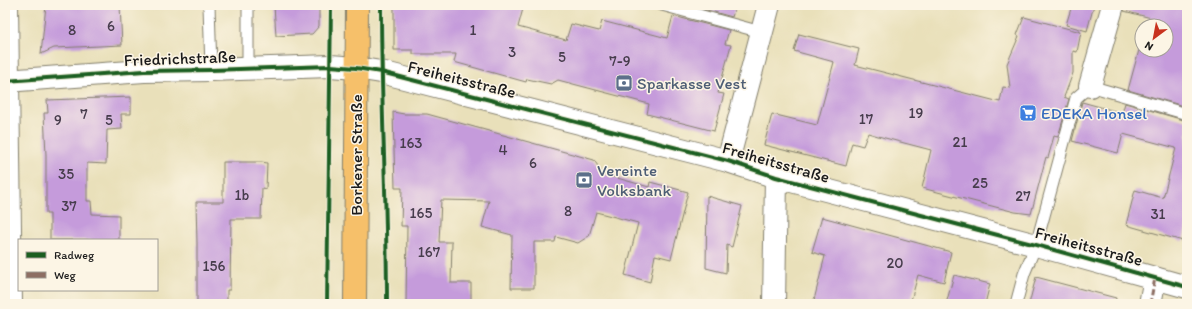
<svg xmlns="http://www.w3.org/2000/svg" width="1192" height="309" viewBox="0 0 1192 309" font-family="Itim,sans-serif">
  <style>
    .building { fill: #c59bdb }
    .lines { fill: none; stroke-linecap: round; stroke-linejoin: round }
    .service-casing { stroke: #827e6b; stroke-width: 13 }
    .minor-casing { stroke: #827e6b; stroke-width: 24 }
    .primary-casing { stroke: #827e6b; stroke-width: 24 }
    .service { stroke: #fff; stroke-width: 11 }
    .minor { stroke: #fff; stroke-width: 22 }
    .primary { stroke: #f6c06b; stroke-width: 22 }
    .quiet { stroke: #8d6e63; stroke-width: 3; stroke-dasharray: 6 3; stroke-linecap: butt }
    .cycleway-casing { stroke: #fcf5e5; stroke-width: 6 }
    .cycleway { stroke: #1b5e20; stroke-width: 4 }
    .labels { text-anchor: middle; stroke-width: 3; stroke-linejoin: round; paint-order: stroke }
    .number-label { font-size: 15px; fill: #463c4c }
    .street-label { font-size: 17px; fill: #1c1c1c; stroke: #fcf5e5 }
    .service-label { font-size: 17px; fill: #4e5e75; stroke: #fcf5e5; text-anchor: start }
    .shop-label { font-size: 17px; fill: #366cbe; stroke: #fcf5e5; text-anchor: start }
  </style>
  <rect width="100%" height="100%" fill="#fcf5e5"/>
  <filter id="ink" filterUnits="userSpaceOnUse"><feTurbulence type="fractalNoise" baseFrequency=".025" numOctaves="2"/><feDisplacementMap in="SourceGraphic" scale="8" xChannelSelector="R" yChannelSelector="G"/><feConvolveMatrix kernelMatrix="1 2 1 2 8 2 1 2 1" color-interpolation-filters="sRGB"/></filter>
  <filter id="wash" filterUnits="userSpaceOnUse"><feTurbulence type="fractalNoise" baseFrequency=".012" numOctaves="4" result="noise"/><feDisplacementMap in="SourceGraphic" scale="16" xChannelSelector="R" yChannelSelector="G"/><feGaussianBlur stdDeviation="0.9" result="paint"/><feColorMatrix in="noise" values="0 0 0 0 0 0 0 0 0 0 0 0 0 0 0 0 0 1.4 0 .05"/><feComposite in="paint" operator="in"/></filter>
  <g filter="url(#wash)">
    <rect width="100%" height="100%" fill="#e9e0ba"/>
    <g id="blocks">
      <!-- building -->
      <g class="building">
        <path d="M46 5H120L122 45 54 48 41 54Z"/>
        <path d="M274 5H319V26L312 34 276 36Z"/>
        <path d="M394 5H524L518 27 566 40 571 24 599 31 602 21 667 38 673 16 729 30 725 44 731 45 718 93 724 94 714 131 647 114 649 104 558 80 551 84 527 79 526 82 454 62 456 54H413V50H394Z"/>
        <path d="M689 5H736L732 17Z"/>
        <path d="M1072 5H1094L1087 31 1066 25Z"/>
        <path d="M1125 5H1187V107L1128 90 1139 50 1150 53 1151 50H1166V26H1157L1159 20 1124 11Z"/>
        <path d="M1024 17 1081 32 1077 52 1073 51V73L1064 97 1069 99 1058 137 1054 136 1048 158 1046 157 1031 214 1015 212 922 188 931 150 885 138 868 133 863 146 852 143 846 166 764 145 772 114 817 125 834 62 794 51 799 34 859 49 855 65 1000 102 1003 87 1010 88 1007 64 1019 36 1017 35Z"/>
        <path d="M131 97V114H121L122 129 107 130 106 164 87 163V201H91L92 214 119 215V240H50V214H46V155L44 113H48L47 100Z"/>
        <path d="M1082 102 1122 113 1125 103 1187 121V224L1183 241 1126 225 1135 190 1163 198 1176 148 1123 134 1118 153 1072 141Z"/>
        <path d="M393 112 404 114H427L594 160 603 174 649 187 650 182 688 192 671 259 655 255 650 282 625 275 638 223 596 212 589 236 578 243 556 237 555 242H534V288H511L512 235 482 227 489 201 441 200 439 242H452L451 283H471V304H406L407 226H401L402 188H395Z"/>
        <path d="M223 162H262L267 163 266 189 262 188 261 219H231L230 290H227V304H197V243L196 202H223Z"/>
        <path d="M707 196 742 206 732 247 727 245 726 273 706 268Z"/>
        <path d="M822 217 951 252 944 282 918 275 910 304H813L825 256 812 252Z"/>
        <path d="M954 275 990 284 985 304H946Z"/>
        <path d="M1036 277 1116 298 1115 304H1029Z"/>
      </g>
    </g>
  </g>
  <g filter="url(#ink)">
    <use href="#blocks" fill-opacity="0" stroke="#827e6b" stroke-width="1"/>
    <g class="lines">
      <!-- service casing -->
      <g class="service-casing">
        <g id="service">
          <path d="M209 5 211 70"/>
          <path d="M248 5V69"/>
          <path d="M662 5 761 32"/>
          <path d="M1016 304 1024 274 1036 245 1076 98 1090 86 1187 114"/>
        </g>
      </g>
      <!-- minor casing -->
      <g class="minor-casing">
        <g id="minor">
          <path d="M7 5 11 304"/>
          <path d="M5 81 144 71 211 70 330 66 356 68 381 72 728 161 776 177 1036 245 1187 287"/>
          <path d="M1090 86 1113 5"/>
          <path d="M728 161 769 5"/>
          <path d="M774 304 776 177"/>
          <path d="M1150 304 1155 278"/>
        </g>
      </g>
      <!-- primary casing -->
      <g class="primary-casing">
        <path id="primary" d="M355 304 357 5"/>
      </g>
      <!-- service -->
      <use href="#service" class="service"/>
      <!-- minor -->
      <use href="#minor" class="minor"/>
      <!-- primary -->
      <use href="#primary" class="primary"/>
      <!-- quiet -->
      <path class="quiet" d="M1150 304 1155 278"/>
      <!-- cycleway casing -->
      <g class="cycleway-casing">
        <g id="cycleway">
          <path d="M381 5C381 105 387 204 387 304"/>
          <path d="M5 81 144 71 211 70 330 66 356 68 381 72 728 161 776 177 1036 245 1187 287"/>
          <path d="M327 304 331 5"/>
        </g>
      </g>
      <!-- cycleway -->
      <use href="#cycleway" class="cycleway"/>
    </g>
  </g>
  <!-- icons -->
  <defs>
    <g id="bank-square" transform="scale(0.9)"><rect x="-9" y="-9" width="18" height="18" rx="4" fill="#5c6f8a" stroke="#fcf5e5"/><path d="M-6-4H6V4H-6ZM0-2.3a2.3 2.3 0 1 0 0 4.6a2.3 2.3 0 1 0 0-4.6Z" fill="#fff"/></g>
    <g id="supermarket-square" transform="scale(0.9)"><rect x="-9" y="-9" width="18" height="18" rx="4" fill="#3f7fe0" stroke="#fcf5e5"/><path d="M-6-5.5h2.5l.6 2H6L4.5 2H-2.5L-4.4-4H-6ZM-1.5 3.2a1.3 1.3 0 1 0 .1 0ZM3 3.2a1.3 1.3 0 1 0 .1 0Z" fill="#fff"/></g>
  </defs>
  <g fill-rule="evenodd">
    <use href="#bank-square" x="624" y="83"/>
    <use href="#supermarket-square" x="1028" y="113"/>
    <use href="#bank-square" x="584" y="180"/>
  </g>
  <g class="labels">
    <!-- number labels -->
    <g class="number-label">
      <text x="111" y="31">6</text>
      <text x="72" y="35">8</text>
      <text x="473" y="35">1</text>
      <text x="512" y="57">3</text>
      <text x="562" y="62">5</text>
      <text x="620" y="66">7-9</text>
      <text x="916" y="118">19</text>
      <text x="84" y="119">7</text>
      <text x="866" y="124">17</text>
      <text x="58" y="125">9</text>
      <text x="109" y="125">5</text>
      <text x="960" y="147">21</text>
      <text x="411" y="148">163</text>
      <text x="503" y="155">4</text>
      <text x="533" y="168">6</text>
      <text x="66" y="179">35</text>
      <text x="980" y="188">25</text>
      <text x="242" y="200">1b</text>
      <text x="1023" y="201">27</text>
      <text x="69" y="211">37</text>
      <text x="568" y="216">8</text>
      <text x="421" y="218">165</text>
      <text x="1158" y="219">31</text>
      <text x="429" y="257">167</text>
      <text x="895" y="268">20</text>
      <text x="214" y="271">156</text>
    </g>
    <!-- street labels -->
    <g class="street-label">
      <text transform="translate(180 58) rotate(-2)" y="6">Friedrichstraße</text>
      <text transform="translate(462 79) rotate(14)" y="6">Freiheitsstraße</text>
      <text transform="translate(356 155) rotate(-90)" y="6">Borkener Straße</text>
      <text transform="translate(776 162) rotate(16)" y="6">Freiheitsstraße</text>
      <text transform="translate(1089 246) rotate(15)" y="6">Freiheitsstraße</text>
    </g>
    <!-- service labels -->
    <g class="service-label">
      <text x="637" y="89">Sparkasse Vest</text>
      <text x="597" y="176">Vereinte<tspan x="597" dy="20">Volksbank</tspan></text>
    </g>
    <!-- shop labels -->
    <g class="shop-label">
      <text x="1041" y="119">EDEKA Honsel</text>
    </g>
  </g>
  <!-- margin -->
  <rect width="1192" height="309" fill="none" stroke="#fcf5e5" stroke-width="20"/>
  <!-- legend -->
  <rect x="18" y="239" width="140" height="52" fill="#fcf5e5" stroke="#a29e95"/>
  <rect x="26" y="252" width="20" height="6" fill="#1b5e20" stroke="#a29e95"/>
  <text x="54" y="259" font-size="12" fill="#1c1c1c">Radweg</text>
  <rect x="26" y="272" width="20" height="6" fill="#8d6e63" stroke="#a29e95"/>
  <text x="54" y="279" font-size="12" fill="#1c1c1c">Weg</text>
  <!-- north arrow -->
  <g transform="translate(1154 38) rotate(212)"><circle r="19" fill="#fcf5e5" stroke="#a29e95"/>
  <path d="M0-3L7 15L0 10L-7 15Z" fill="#c8321e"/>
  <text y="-6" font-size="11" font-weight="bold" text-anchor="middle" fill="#1c1c1c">N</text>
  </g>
</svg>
